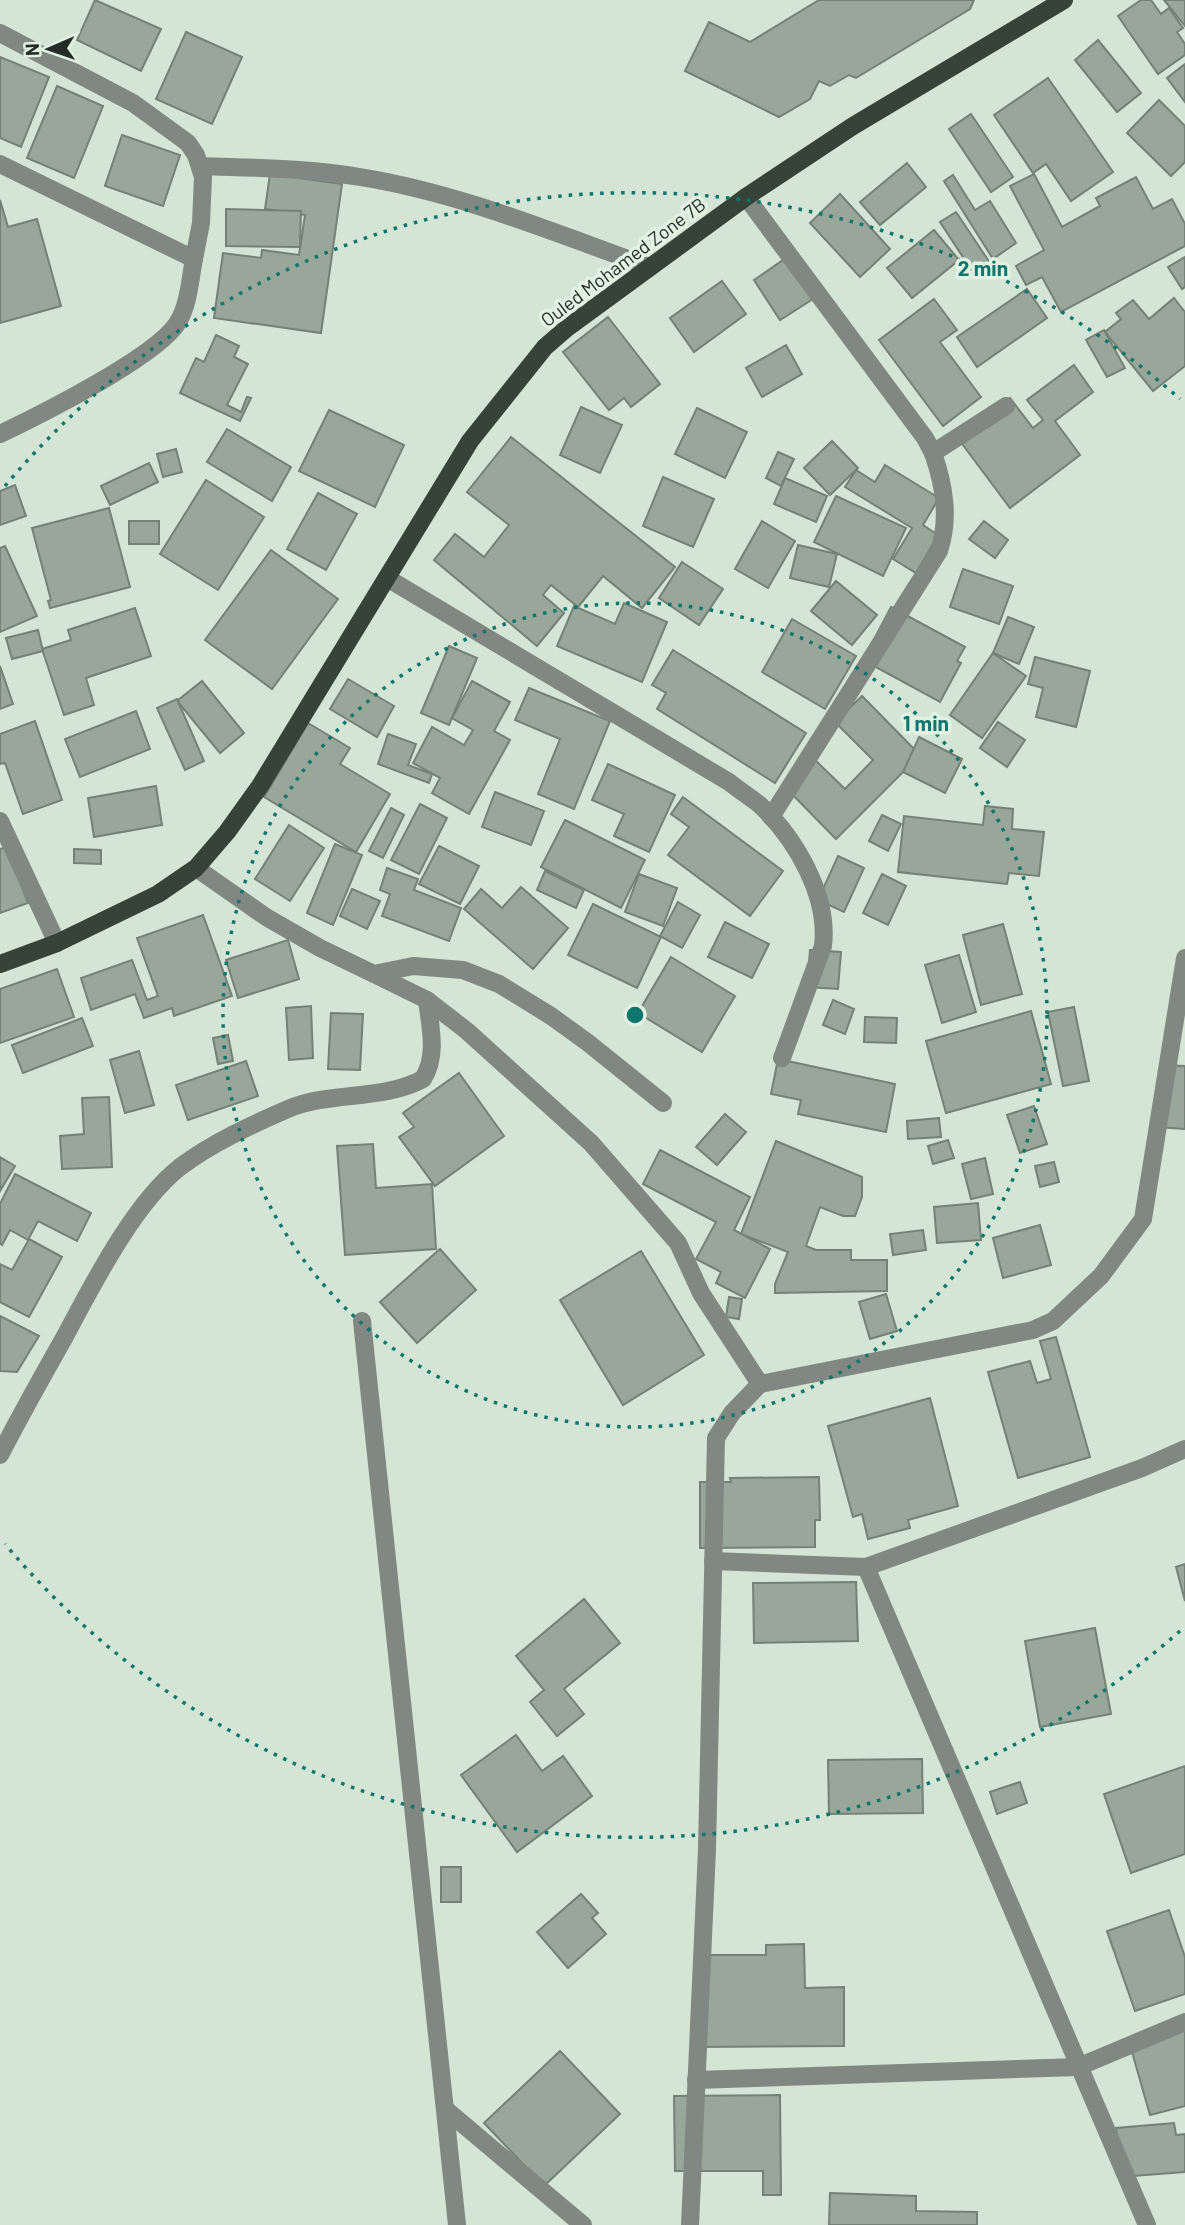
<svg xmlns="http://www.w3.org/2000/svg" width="1185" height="2225" viewBox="0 0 1185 2225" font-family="Barlow,sans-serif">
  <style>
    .building { fill: #98a799; stroke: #738275; stroke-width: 2 }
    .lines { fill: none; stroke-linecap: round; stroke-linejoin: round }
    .minor { stroke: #818882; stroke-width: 18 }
    .major { stroke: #374239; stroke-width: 18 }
    .ring { fill: none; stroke: #0f766e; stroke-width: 3.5; stroke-dasharray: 3.5 7 }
    .labels { text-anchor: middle; stroke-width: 7; stroke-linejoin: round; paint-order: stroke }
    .street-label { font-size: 19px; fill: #252b26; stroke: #e1f1e2 }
    .centre { fill: #0f766e; stroke: #e1f1e2; stroke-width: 3.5 }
    .ring-label { font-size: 21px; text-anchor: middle; font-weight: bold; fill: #0f766e; stroke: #e1f1e2; stroke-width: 7; stroke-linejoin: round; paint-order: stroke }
  </style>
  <rect width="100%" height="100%" fill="#d4e4d5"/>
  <!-- building -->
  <g class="building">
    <path d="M95 0 161 29 141 71 77 40Z"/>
    <path d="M819 0H974L970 9 856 78 849 75 830 86 819 81 810 99 779 117 685 71 709 22 750 42Z"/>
    <path d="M1141 0H1151L1161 14 1169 8 1183 28 1177 32 1185 44V55L1158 74 1118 16Z"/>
    <path d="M1164 0H1185V26Z"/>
    <path d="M186 32 242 57 212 124 156 99Z"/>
    <path d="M1098 40 1141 93 1117 112 1075 60Z"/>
    <path d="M0 57 49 77 21 147 0 138Z"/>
    <path d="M1185 64V102L1167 78Z"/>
    <path d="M1048 78 1113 172 1071 201 1046 164 1033 173 994 115Z"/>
    <path d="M57 86 103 106 74 178 27 158Z"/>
    <path d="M1159 100 1185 126V162L1171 176 1127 133Z"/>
    <path d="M971 114 1013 177 991 192 949 129Z"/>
    <path d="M122 135 180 155 163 206 105 186Z"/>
    <path d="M907 163 926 187 880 225 860 202Z"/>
    <path d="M270 174 342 184 321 333 214 318 223 253 261 258 262 250 299 255 305 215 265 209Z"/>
    <path d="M1034 174 1062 227 1100 206 1096 198 1136 177 1153 209 1172 199 1185 224V246L1061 312 1042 277 1026 285 1016 266 1044 250 1010 186Z"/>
    <path d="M953 175 975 210 990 201 1016 243 993 259 944 181Z"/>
    <path d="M840 194 890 249 860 277 810 223Z"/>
    <path d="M0 200 8 227 37 219 61 306 0 323Z"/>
    <path d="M226 209 301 211 300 247 226 246Z"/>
    <path d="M956 212 990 263 974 274 940 222Z"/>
    <path d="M934 230 959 260 912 298 887 268Z"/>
    <path d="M1185 257V287L1182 289 1168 267Z"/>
    <path d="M786 258 813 299 780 320 754 280Z"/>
    <path d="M722 281 746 314 694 352 670 318Z"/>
    <path d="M1027 289 1047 318 977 367 957 337Z"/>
    <path d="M1174 298 1185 312V366L1153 391 1105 332 1121 319 1116 313 1133 300 1149 319Z"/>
    <path d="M934 299 957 330 940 342 981 397 943 426 879 340Z"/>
    <path d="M608 317 660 384 631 407 624 398 609 410 563 352Z"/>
    <path d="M1104 330 1125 368 1107 377 1086 340Z"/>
    <path d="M216 335 239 346 234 357 248 364 227 405 241 412 247 397 251 398 240 421 180 393 196 358 204 362Z"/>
    <path d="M786 345 802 374 762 397 746 368Z"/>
    <path d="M1074 365 1093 392 1055 421 1080 455 1010 508 957 437 1010 398 1033 428 1043 420 1027 400Z"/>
    <path d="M581 407 622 425 600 473 560 455Z"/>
    <path d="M697 408 747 432 725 478 675 454Z"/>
    <path d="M329 410 404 445 375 507 299 471Z"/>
    <path d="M227 429 291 467 272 501 207 462Z"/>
    <path d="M511 437 675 567 642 608 603 576 578 607 551 585 543 595 564 613 537 646 434 560 455 534 484 557 509 525 467 492Z"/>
    <path d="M832 441 858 468 830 495 804 468Z"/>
    <path d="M176 449 182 472 163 477 157 454Z"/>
    <path d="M778 452 794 459 781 486 766 478Z"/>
    <path d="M149 463 158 482 110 505 101 486Z"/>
    <path d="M885 465 939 498 923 525 938 535 916 573 893 559 912 528 845 487 856 470 875 482Z"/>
    <path d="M663 477 714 499 693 547 643 526Z"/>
    <path d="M785 478 827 496 816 522 774 504Z"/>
    <path d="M206 480 264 517 218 590 160 554Z"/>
    <path d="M15 485 26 516 0 525V491Z"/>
    <path d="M318 493 357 514 326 570 287 549Z"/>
    <path d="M836 496 906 528 883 576 814 542Z"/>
    <path d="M109 508 130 587 50 608 48 601 51 600 32 528Z"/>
    <rect x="129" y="521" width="30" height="23"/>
    <path d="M762 521 795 541 768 588 735 569Z"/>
    <path d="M984 521 1008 540 995 558 969 539Z"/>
    <path d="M798 545 837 554 829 587 790 578Z"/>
    <path d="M5 546 37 616 0 632V548Z"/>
    <path d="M271 550 338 599 272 689 205 640Z"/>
    <path d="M682 562 723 589 699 625 659 598Z"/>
    <path d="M963 569 1013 586 999 624 950 607Z"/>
    <path d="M836 581 877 615 852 645 811 611Z"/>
    <path d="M624 603 667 622 642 682 557 646 574 606 615 624Z"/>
    <path d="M891 607 965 647 957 661 961 663 940 702 863 660Z"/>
    <path d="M135 608 151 656 86 678 94 705 64 715 42 649 71 640 68 630Z"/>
    <path d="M1008 617 1034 627 1019 664 993 653Z"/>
    <path d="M792 619 856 656 825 709 762 672Z"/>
    <path d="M38 630 43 651 12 659 6 638Z"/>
    <path d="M449 646 477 658 449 725 421 713Z"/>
    <path d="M673 650 806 733 775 783 657 709 666 693 652 685Z"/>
    <path d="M993 653 1026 676 982 738 950 715Z"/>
    <path d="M1035 657 1090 671 1076 727 1036 717 1043 688 1028 684Z"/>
    <path d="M0 666 13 704 0 709Z"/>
    <path d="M348 679 394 706 377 737 330 709Z"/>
    <path d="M202 681 244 733 220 753 177 701Z"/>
    <path d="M472 681 510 702 494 731 510 740 469 814 432 793 440 778 413 763 432 727 464 745 473 730 452 718Z"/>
    <path d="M529 688 610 721 574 809 538 794 560 739 515 720Z"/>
    <path d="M862 696 920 755 836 839 783 785 811 756 845 789 873 760 835 722Z"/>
    <path d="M177 699 204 761 185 770 157 708Z"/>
    <path d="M136 711 150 749 80 777 65 739Z"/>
    <path d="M35 721 62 800 23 814 5 763 0 764V734Z"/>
    <path d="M998 722 1025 740 1007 767 980 748Z"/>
    <path d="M308 723 350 748 340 764 390 794 356 852 264 797Z"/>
    <path d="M388 734 416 744 408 765 432 774 429 783 378 764Z"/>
    <path d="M919 737 962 759 945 793 903 772Z"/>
    <path d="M608 764 675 795 649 852 614 836 624 814 592 800Z"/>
    <path d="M156 786 162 825 94 837 88 798Z"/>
    <path d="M495 792 544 811 531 845 482 827Z"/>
    <path d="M683 797 783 871 750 916 668 855 689 827 671 814Z"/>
    <path d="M420 804 447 818 419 874 391 860Z"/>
    <path d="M985 806 1013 809 1012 829 1044 832 1039 876 1009 873 1007 884 898 872 904 816 983 825Z"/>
    <path d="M391 808 404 815 383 858 369 851Z"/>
    <path d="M882 815 901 824 888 851 869 841Z"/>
    <path d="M565 820 645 860 621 908 541 867Z"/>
    <path d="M289 825 324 848 290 901 255 879Z"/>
    <path d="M335 844 362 855 333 925 307 913Z"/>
    <path d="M439 846 479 866 460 904 419 884Z"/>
    <path d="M7 847 28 903 0 913V849Z"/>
    <path d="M74 849 101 850V864L74 863Z"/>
    <path d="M838 856 864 868 844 912 818 900Z"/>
    <path d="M387 868 418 879 414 890 461 908 449 941 382 916 390 894 380 890Z"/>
    <path d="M545 871 584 890 576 908 537 890Z"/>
    <path d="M639 874 677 888 663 926 625 912Z"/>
    <path d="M882 874 906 886 888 925 863 913Z"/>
    <path d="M521 887 568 928 533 969 464 909 481 889 502 908Z"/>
    <path d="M352 889 380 901 367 929 340 916Z"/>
    <path d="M678 902 700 915 682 948 660 936Z"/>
    <path d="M593 904 661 937 637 988 568 955Z"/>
    <path d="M203 915 232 996 174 1016 172 1008 144 1018 135 994 91 1010 81 978 132 960 147 1000 158 996 137 938Z"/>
    <path d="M725 922 769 944 752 978 708 957Z"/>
    <path d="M1003 924 1022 994 981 1005 963 935Z"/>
    <path d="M288 940 299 979 238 998 226 960Z"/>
    <path d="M810 950 841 952 838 989 807 987Z"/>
    <path d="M959 955 976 1012 942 1023 925 965Z"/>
    <path d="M671 957 735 996 702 1052 638 1013Z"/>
    <path d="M57 969 74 1017 0 1043V989Z"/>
    <path d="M833 1000 854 1009 845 1034 823 1025Z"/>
    <path d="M311 1006 313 1058 289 1060 286 1008Z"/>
    <path d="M1074 1007 1089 1081 1063 1086 1048 1012Z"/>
    <path d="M1031 1011 1051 1084 946 1113 926 1041Z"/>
    <path d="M331 1013 363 1014 360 1070 328 1069Z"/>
    <path d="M865 1017 897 1018 896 1043 864 1042Z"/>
    <path d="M82 1018 93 1046 23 1073 12 1045Z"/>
    <path d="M228 1035 233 1061 218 1064 213 1038Z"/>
    <path d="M139 1051 154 1105 125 1113 110 1060Z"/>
    <path d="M778 1059 895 1084 886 1132 798 1114 801 1100 771 1094Z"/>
    <path d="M246 1061 258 1096 188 1120 176 1085Z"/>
    <path d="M1163 1065 1185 1066V1129L1158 1127Z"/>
    <path d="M459 1073 504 1136 435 1186 399 1137 414 1127 403 1113Z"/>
    <path d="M109 1097 112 1167 62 1169 60 1136 84 1134 82 1098Z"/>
    <path d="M1034 1106 1047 1144 1020 1153 1007 1115Z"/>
    <path d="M725 1114 746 1132 717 1165 696 1147Z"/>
    <path d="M939 1118 941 1137 908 1139 907 1121Z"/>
    <path d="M948 1140 954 1158 933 1164 928 1146Z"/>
    <path d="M776 1141 862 1177V1197L855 1216H843L820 1207 806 1246 816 1250H851V1260H887V1291L775 1293V1284L788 1252 741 1234Z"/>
    <path d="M373 1144 376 1188 432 1184 436 1249 345 1255 337 1146Z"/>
    <path d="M660 1150 750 1197 734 1230 770 1249 745 1298 716 1283 721 1272 696 1259 716 1222 643 1184Z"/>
    <path d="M0 1157 15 1166 0 1191Z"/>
    <path d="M985 1158 993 1194 971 1199 962 1164Z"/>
    <path d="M1054 1162 1059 1182 1040 1187 1035 1166Z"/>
    <path d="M15 1174 91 1213 77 1241 38 1221 28 1240 10 1230 2 1245 0 1243V1204Z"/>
    <path d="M978 1203 981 1240 937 1243 934 1207Z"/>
    <path d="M1040 1225 1051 1265 1003 1278 993 1238Z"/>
    <path d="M923 1230 926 1250 893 1255 890 1234Z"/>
    <path d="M29 1239 62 1257 29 1317 0 1302V1264L12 1270Z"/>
    <path d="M440 1249 476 1290 417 1343 380 1302Z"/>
    <path d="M641 1251 704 1355 623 1405 560 1300Z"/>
    <path d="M886 1294 897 1331 870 1339 859 1302Z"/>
    <path d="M729 1297 742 1299 739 1319 726 1317Z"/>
    <path d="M0 1316 39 1336 17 1372 0 1371Z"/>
    <path d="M1056 1337 1090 1457 1018 1478 988 1372 1030 1361 1037 1383 1051 1379 1040 1341Z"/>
    <path d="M930 1398 958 1506 908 1520 910 1528 868 1539 862 1514 853 1517 828 1426Z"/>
    <path d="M819 1477 820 1520H815V1547L700 1548V1482H731L730 1478Z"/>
    <path d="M1185 1564V1601L1176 1567Z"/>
    <path d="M856 1582 858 1641 754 1643 753 1583Z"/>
    <path d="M584 1599 620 1643 564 1689 584 1714 557 1736 530 1702 544 1690 516 1656Z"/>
    <path d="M1095 1628 1111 1714 1040 1727 1025 1641Z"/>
    <path d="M516 1735 542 1771 563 1756 592 1796 517 1852 461 1775Z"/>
    <path d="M922 1759 923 1813 829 1814 828 1760Z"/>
    <path d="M1185 1766V1854L1131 1873 1104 1794Z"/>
    <path d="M1020 1782 1027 1803 997 1814 990 1792Z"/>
    <rect x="441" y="1867" width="20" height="35"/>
    <path d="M581 1894 598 1913 592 1918 606 1934 568 1968 537 1932Z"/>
    <path d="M1169 1910 1185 1957V1994L1135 2011 1107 1931Z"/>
    <path d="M804 1944 805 1988 844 1987V2046L698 2047V1955H766V1945Z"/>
    <path d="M1185 2029V2106L1150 2115 1130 2045Z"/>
    <path d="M560 2051 620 2114 544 2186 484 2123Z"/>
    <path d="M780 2095 781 2195H763V2171H675L674 2096Z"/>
    <path d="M1174 2123 1176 2135 1185 2134V2172L1120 2177 1116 2128Z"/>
    <path d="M830 2193 916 2196V2211L977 2212V2225H829Z"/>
  </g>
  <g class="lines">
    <!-- minor -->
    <g class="minor">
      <path d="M0 33 133 103 188 143 196 155 203 177 201 223 194 259"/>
      <path d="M0 164 194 259C190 279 189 304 178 322 158 356 40 415 0 434"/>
      <path d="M201 166C254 168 307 168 360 177 460 193 555 233 650 267"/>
      <path d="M746 197 925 438 933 453 1006 406"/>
      <path d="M387 578 729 782C739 790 750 797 760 805 796 839 829 896 823 946L782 1058"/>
      <path d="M771 817 939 551C950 518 944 485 933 453"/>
      <path d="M0 821 57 943"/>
      <path d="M196 868 266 917 320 948 374 974 413 966 463 970 499 984 551 1016 587 1042 663 1103"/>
      <path d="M427 1000 467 1031 591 1143 678 1243 701 1293 760 1384"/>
      <path d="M362 1321 457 2225"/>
      <path d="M0 1455C20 1416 42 1377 64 1338 92 1286 133 1204 180 1167 212 1143 251 1125 288 1109 330 1091 382 1101 423 1079 438 1055 430 1026 427 1000L374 974"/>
      <path d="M713 1561 866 1567 1142 1468 1185 1449"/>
      <path d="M866 1567 1147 2225"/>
      <path d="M696 2080 1078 2067 1185 2022"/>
      <path d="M445 2109 583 2225"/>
      <path d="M690 2225 707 1849 716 1438 732 1413 760 1384 1033 1330 1053 1321 1101 1276 1143 1219 1185 958"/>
    </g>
    <!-- major -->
    <path class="major" d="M0 964 57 943 158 894 196 868 227 832 260 786 470 441 545 347 567 328 746 197 853 126 1064 0"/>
  </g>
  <!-- distance rings -->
  <g class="ring">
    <circle cx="635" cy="1015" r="412"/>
    <path d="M1180 1631A823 823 0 0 1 5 1544M5 486A823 823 0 0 1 1180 399"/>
  </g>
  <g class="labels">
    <!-- street labels -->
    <g class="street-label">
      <text transform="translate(623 262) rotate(-37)" y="7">Ouled Mohamed Zone 7B</text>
    </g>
  </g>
  <circle cx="635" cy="1015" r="10" class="centre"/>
  <g class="ring-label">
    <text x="983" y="276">2 min</text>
    <text x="926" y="731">1 min</text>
  </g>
  <!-- north arrow -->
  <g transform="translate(49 49) rotate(268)" stroke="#e1f1e2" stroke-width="5" paint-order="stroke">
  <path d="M0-5L12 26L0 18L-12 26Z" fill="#252b26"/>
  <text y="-10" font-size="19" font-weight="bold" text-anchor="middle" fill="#252b26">N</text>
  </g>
</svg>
